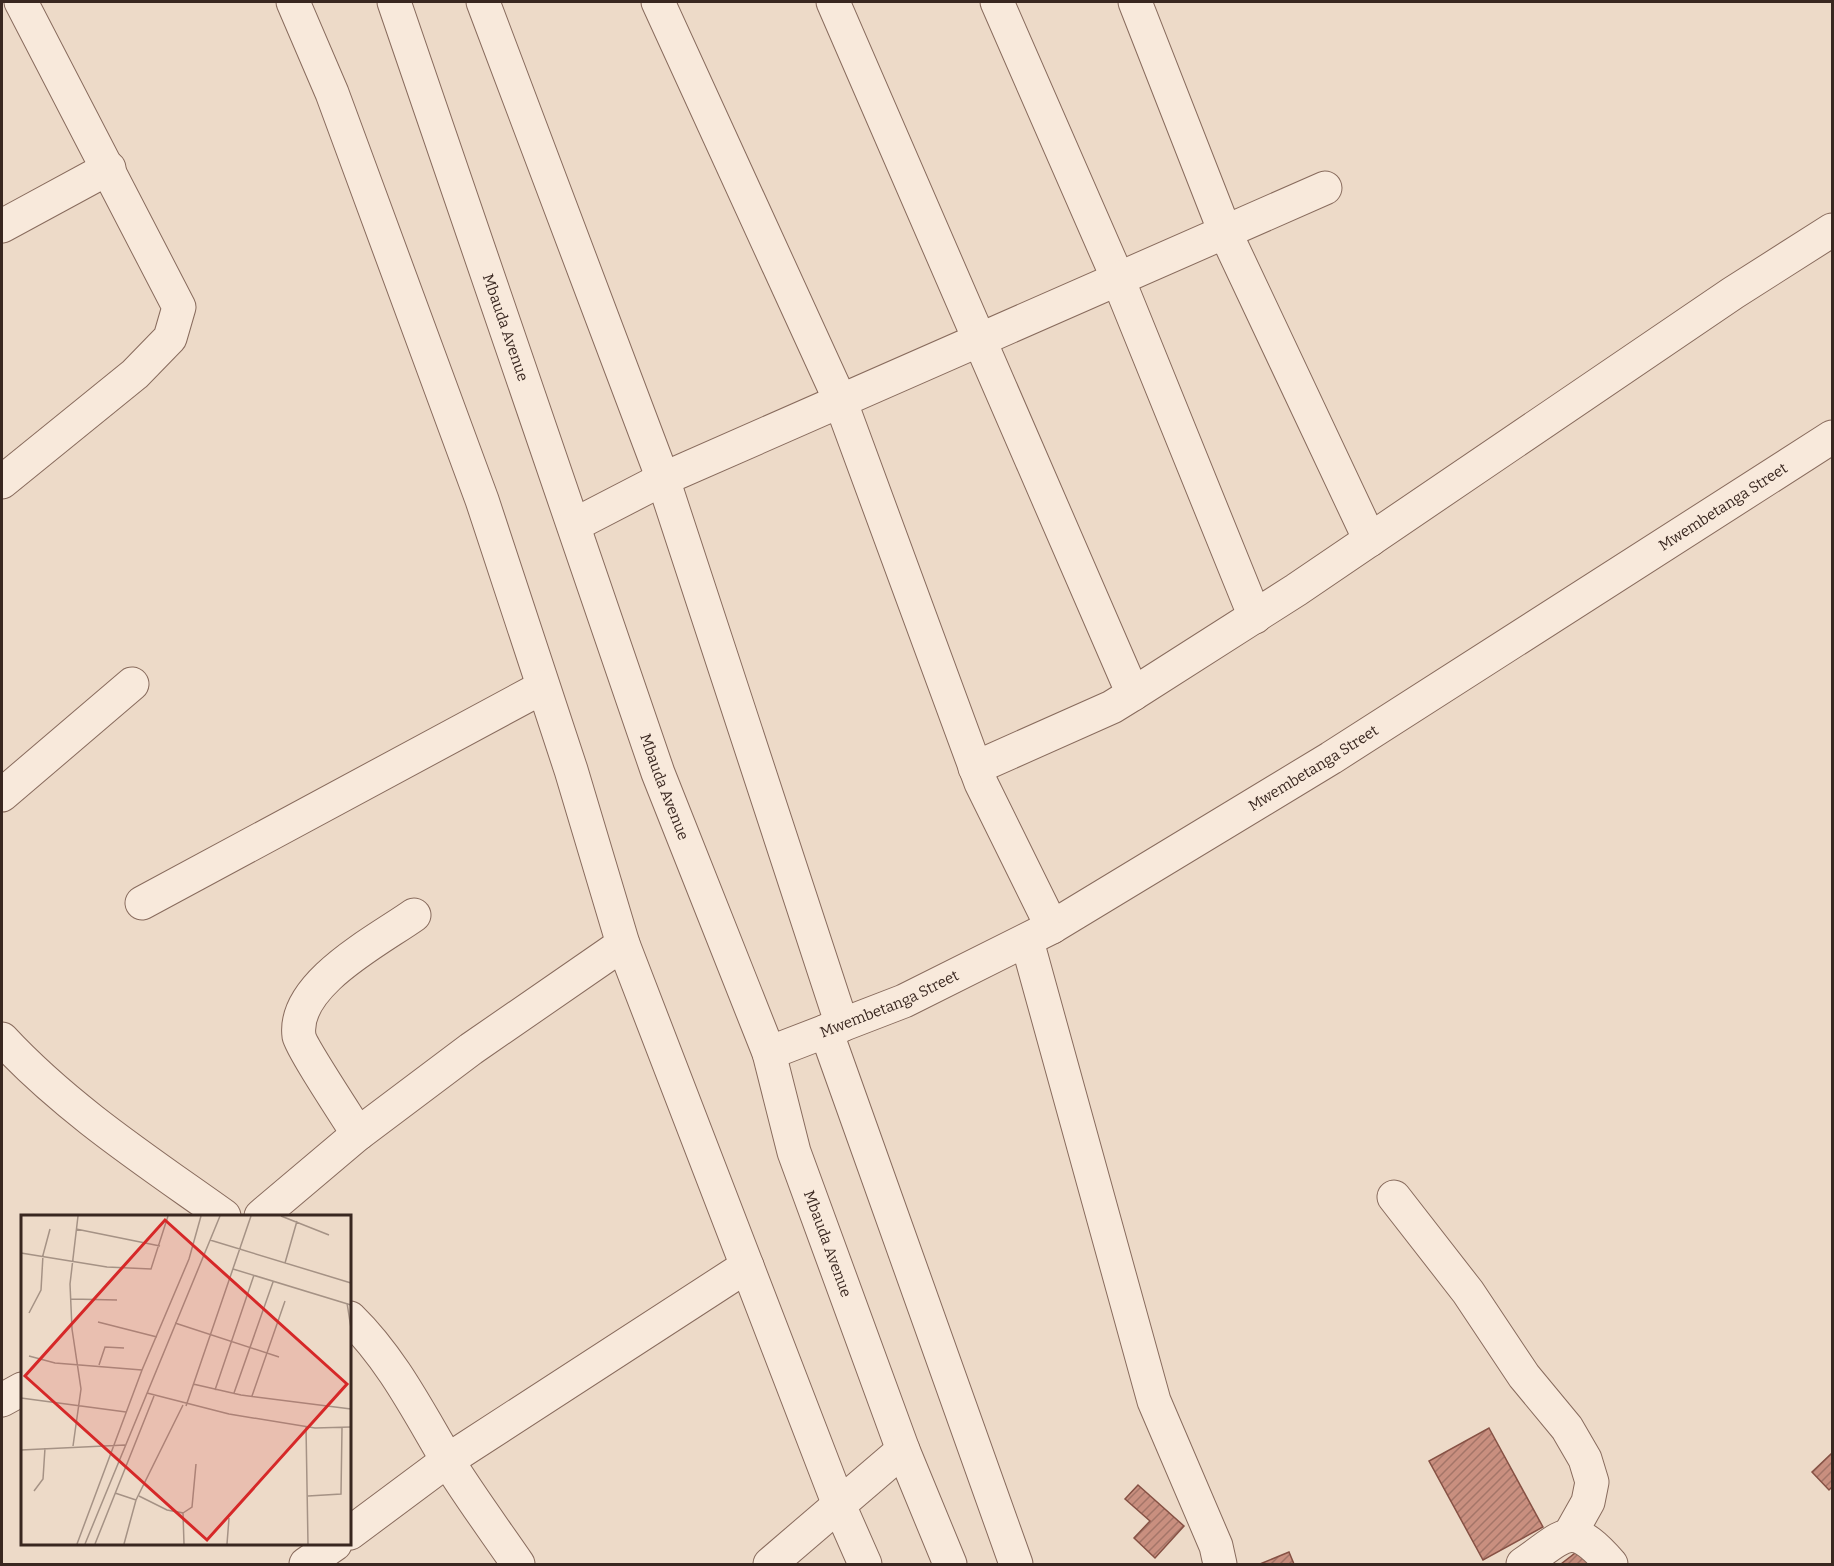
<svg xmlns="http://www.w3.org/2000/svg" width="1834" height="1566" viewBox="0 0 1834 1566" font-family="Bitter,serif">
  <style>
    .building { fill: url(#building-hatch); stroke: #865144; stroke-width: 1.5 }
    .lines { fill: none; stroke-linecap: round; stroke-linejoin: round }
    .minor-casing { stroke: #886b5d; stroke-width: 35 }
    .minor { stroke: #f8e9db; stroke-width: 33 }
    .labels { text-anchor: middle; stroke-width: 4.5; stroke-linejoin: round; paint-order: stroke }
    .street-label { font-size: 15px; fill: #392720; stroke: #f4e6d7 }
    .inset-road { fill: none; stroke: #a59285; stroke-width: 1.5 }
    .view { fill: #d62828; fill-opacity: 0.15; stroke: #d62828; stroke-width: 3 }
    .inset-edge { fill: none; stroke: #392720; stroke-width: 3 }
  </style>
  <defs>
    <pattern id="building-hatch" width="6" height="6" patternUnits="userSpaceOnUse" patternTransform="scale(1.5)"><rect width="6" height="6" fill="#c98f7f"/><path d="M-1 1l2-2M0 6l6-6M5 7l2-2" fill="none" stroke="#a47568"/></pattern>
  </defs>
  <rect width="100%" height="100%" fill="#eddac8"/>
  <!-- building -->
  <g class="building">
    <path d="M1489 1428 1543 1527 1483 1560 1429 1461Z"/>
    <path d="M1832 1453V1487L1829 1490 1812 1472Z"/>
    <path d="M1138 1485 1184 1526 1155 1558 1134 1538 1150 1521 1125 1499Z"/>
    <path d="M1579 1550 1591 1564H1561Z"/>
    <path d="M1289 1552 1294 1564H1260Z"/>
  </g>
  <g class="lines">
    <!-- minor casing -->
    <g class="minor-casing">
      <g id="minor">
        <path d="M293 2 332 93 482 500 571 770 623 944 839 1505 865 1564"/>
        <path id="s1" d="M394 2 658 773 769 1053 794 1152 903 1450 950 1564"/>
        <path d="M483 2 663 479 842 1025"/>
        <path d="M658 2 840 400 981 783 1052 927"/>
        <path d="M833 2 1133 694"/>
        <path d="M997 2 1118 279 1255 617"/>
        <path d="M1135 2 1225 232 1370 540"/>
        <path d="M2 226 109 168"/>
        <path d="M2 482 135 374 170 338 179 307 21 2"/>
        <path d="M574 525 663 479 1325 188"/>
        <path d="M975 768 1112 707 1133 694 1296 590 1733 293 1832 230"/>
        <path d="M2 795 132 684"/>
        <path d="M142 903 543 687"/>
        <path d="M1027 941 1154 1401 1216 1546 1220 1564"/>
        <path d="M826 1031 1016 1564"/>
        <path d="M2 1039C67 1109 147 1161 224 1216"/>
        <path id="s2" d="M769 1053 904 1001 1052 927 1331 758 1832 437"/>
        <path d="M358 1134C348 1118 301 1047 299 1036 292 984 379 940 414 915"/>
        <path d="M1394 1197 1468 1292 1524 1376 1567 1428 1585 1459 1592 1482 1588 1502 1570 1534"/>
        <path d="M261 1216 358 1134 471 1049 623 944"/>
        <path d="M350 1318C391 1358 417 1409 446 1458 468 1494 494 1529 518 1564"/>
        <path d="M2 1400 22 1389"/>
        <path d="M350 1533 448 1460 747 1266"/>
        <path d="M306 1564 335 1544"/>
        <path d="M770 1564 903 1450"/>
        <path d="M1523 1564C1565 1536 1570 1517 1611 1564"/>
      </g>
    </g>
    <!-- minor -->
    <use href="#minor" class="minor"/>
  </g>
  <g class="labels">
    <!-- street labels -->
    <g class="street-label">
      <text dy="5" stroke="none"><textPath href="#s1" startOffset="344">Mbauda Avenue</textPath></text>
      <text dy="5" stroke="none"><textPath href="#s2" startOffset="1102">Mwembetanga Street</textPath></text>
      <text dy="5" stroke="none"><textPath href="#s2" startOffset="616">Mwembetanga Street</textPath></text>
      <text dy="5" stroke="none"><textPath href="#s1" startOffset="830">Mbauda Avenue</textPath></text>
      <text dy="5" stroke="none"><textPath href="#s2" startOffset="130">Mwembetanga Street</textPath></text>
      <text dy="5" stroke="none"><textPath href="#s1" startOffset="1316">Mbauda Avenue</textPath></text>
    </g>
  </g>
  <!-- overview -->
  <g transform="translate(21 1215)">
    <rect width="330" height="330" fill="#eddac8"/>
    <path class="inset-road" d="M260 1 308 20M55 14 139 31M189 25 330 68M0 38 86 52 130 54 147 1M264 48 276 6M212 54 330 90M50 84 96 85M326 88 330 113M8 98 20 75 22 40 29 14M77 107 136 122M154 108 258 142M8 141 34 148 121 155M78 150 84 132 103 133M172 169 220 180 330 194M194 175 233 60M126 178 208 199 294 213 330 212M213 178 252 67M231 181 264 86M0 183 105 197M165 191 230 1M285 212 287 329M52 231 60 174 51 114 49 69 57 1M0 235 104 230M13 276 22 264 24 233M94 278 115 285M118 281 146 295 162 298 163 329M287 281 320 279 321 213M162 298 171 292 175 249M56 329 121 155 168 44 180 1M64 329 199 1M74 329 133 181M103 329 115 285 162 190M206 329 208 303"/>
    <path class="view" d="M144 5 326 169 186 325 4 161Z"/>
    <rect width="330" height="330" class="inset-edge"/>
  </g>
  <!-- border -->
  <rect width="1834" height="1566" fill="none" stroke="#392720" stroke-width="6"/>
</svg>
